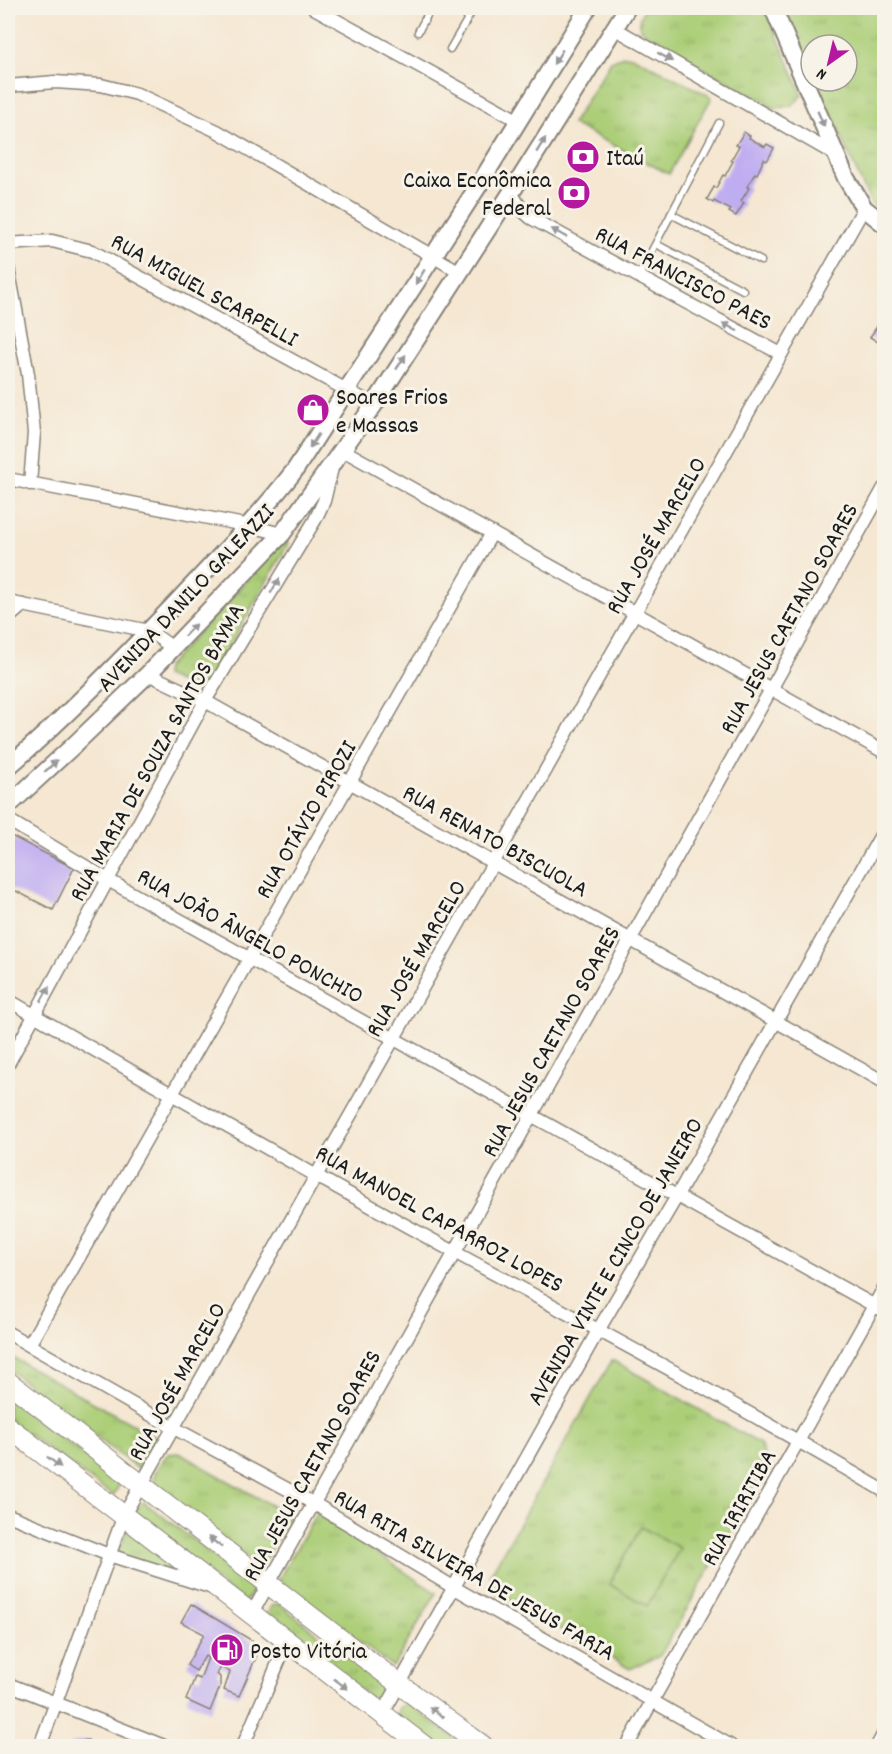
<svg xmlns="http://www.w3.org/2000/svg" width="892" height="1754" viewBox="0 0 892 1754" font-family="Dekko,sans-serif">
  <style>
    .grass { fill: url(#grass-tufts); stroke: #64754a; stroke-width: 1.5 }
    .pitch { fill: #abce77; stroke: #64754a; stroke-width: 1.5 }
    .building { fill: #bfadf1 }
    .lines { fill: none; stroke-linecap: round; stroke-linejoin: round }
    .service-casing { stroke: #888277; stroke-width: 9 }
    .minor-casing { stroke: #888277; stroke-width: 15 }
    .secondary-casing { stroke: #888277; stroke-width: 20 }
    .primary-casing { stroke: #888277; stroke-width: 22 }
    .service { stroke: #fff; stroke-width: 6 }
    .minor { stroke: #fff; stroke-width: 12 }
    .secondary { stroke: #fff; stroke-width: 16 }
    .primary { stroke: #fff; stroke-width: 20 }
    .oneway { fill: #999 }
    .labels { text-anchor: middle; stroke-width: 6; stroke-linejoin: round; paint-order: stroke }
    .poi-label { font-size: 24px; fill: #1c1c1c; stroke: #f7f3e8; text-anchor: start }
    .street-label { font-size: 24px; fill: #1c1c1c; stroke: #f7f3e8 }
  </style>
  <defs>
    <pattern id="grass-tufts" width="24" height="20" patternUnits="userSpaceOnUse" patternTransform="scale(1.5)"><rect width="24" height="20" fill="#abce77"/><path d="M3 7l-1-3M5 7V3M7 7l1-3M15 17l-1-3M17 17v-4M19 17l1-3" fill="none" stroke="#93b066"/></pattern>
  </defs>
  <rect width="100%" height="100%" fill="#f7f3e8"/>
  <filter id="ink" filterUnits="userSpaceOnUse"><feTurbulence type="fractalNoise" baseFrequency=".0167" numOctaves="2"/><feDisplacementMap in="SourceGraphic" scale="12" xChannelSelector="R" yChannelSelector="G"/><feConvolveMatrix kernelMatrix="1 2 1 2 8 2 1 2 1" color-interpolation-filters="sRGB"/></filter>
  <filter id="wash" filterUnits="userSpaceOnUse"><feTurbulence type="fractalNoise" baseFrequency=".008" numOctaves="4" result="noise"/><feDisplacementMap in="SourceGraphic" scale="24" xChannelSelector="R" yChannelSelector="G"/><feGaussianBlur stdDeviation="1.35" result="paint"/><feColorMatrix in="noise" values="0 0 0 0 0 0 0 0 0 0 0 0 0 0 0 0 0 1.4 0 .05"/><feComposite in="paint" operator="in"/></filter>
  <g filter="url(#wash)">
    <rect width="100%" height="100%" fill="#f5e7d2"/>
    <!-- grass -->
    <g class="grass">
      <path d="M645 8H765L802 94C795 107 787 107 774 108L650 38 640 28V17Z"/>
      <path d="M785 8H884V215L870 202 817 81H847V45H811V67Z"/>
      <path d="M623 56H632L712 97 669 174 572 124 611 61Z"/>
      <path d="M285 539 288 544 205 689 193 688 165 676 166 667Z"/>
      <path d="M8 1355 159 1439 138 1469 8 1369Z"/>
      <path d="M612 1360 760 1444 768 1466 660 1656 630 1669 497 1593 490 1575Z"/>
      <path d="M8 1397 117 1481 119 1486 113 1496 8 1420Z"/>
      <path d="M179 1453 290 1516 260 1568 152 1484 157 1468 168 1454Z"/>
      <path d="M144 1502 253 1586 251 1595 244 1602 136 1517 135 1510Z"/>
      <path d="M317 1513 436 1593 393 1667 278 1580Z"/>
      <path d="M129 1523 177 1561 167 1573 118 1555Z"/>
      <path d="M279 1604 376 1678 383 1685 386 1692 381 1698 372 1699 276 1625 268 1614C269 1607 272 1605 279 1604Z"/>
      <path d="M407 1703 465 1746H436L399 1719 397 1713 399 1707Z"/>
    </g>
    <!-- pitch -->
    <path class="pitch" d="M641 1527 680 1548 647 1606 609 1584Z"/>
    <g id="blocks">
      <!-- building -->
      <g class="building">
        <path d="M744 132 750 136 749 138 765 147 767 144 774 148 767 161 764 159 757 174 755 173 747 187 749 188 741 201 744 203 736 216 729 212 731 210 714 201 713 203 707 199 714 187 716 188 723 175 725 176 733 161 731 160 739 146 736 145Z"/>
        <path d="M880 322 884 324V346L870 337Z"/>
        <path d="M11 836 74 868 53 910 8 887V844Z"/>
        <path d="M191 1604 261 1646 239 1696 224 1690 230 1672 221 1667 217 1674 220 1677V1687L210 1711 186 1700 195 1677 200 1679 208 1658 205 1656 196 1671 187 1665 204 1634 181 1622Z"/>
        <path d="M87 1740 101 1746H69L74 1743Z"/>
      </g>
    </g>
  </g>
  <g filter="url(#ink)">
    <use href="#blocks" fill-opacity="0" stroke="#888277" stroke-width="1.5"/>
    <g class="lines">
      <!-- service casing -->
      <g class="service-casing">
        <g id="service">
          <path d="M392 10 393 8"/>
          <path d="M418 32 431 8"/>
          <path d="M450 49 474 8"/>
          <path d="M671 214 761 261"/>
          <path d="M656 244 743 290"/>
          <path d="M638 277 719 123"/>
        </g>
      </g>
      <!-- minor casing -->
      <g class="minor-casing">
        <g id="minor">
          <path d="M314 8 519 121"/>
          <path d="M614 28 836 155"/>
          <path d="M8 86 55 82 101 85 137 94 217 131 460 272"/>
          <path d="M511 193 523 211 531 218 781 354"/>
          <path d="M8 244 52 241 92 251 374 405"/>
          <path d="M8 267 28 374 34 433 30 484"/>
          <path d="M341 449 884 752"/>
          <path d="M8 479 250 526 282 534"/>
          <path d="M8 602 149 631 173 648"/>
          <path d="M8 618 23 605"/>
          <path d="M148 674 205 701 884 1082"/>
          <path d="M8 820 108 880 884 1311"/>
          <path d="M8 1000C156 1086 306 1171 456 1253 600 1331 744 1408 884 1491"/>
          <path d="M8 1064 205 701 315 520 324 501 332 468"/>
          <path d="M8 1333 174 1428 313 1503 453 1587 731 1746"/>
          <path d="M29 1345 492 533"/>
          <path d="M8 1515 109 1555 210 1587"/>
          <path d="M251 1615 884 488"/>
          <path d="M8 1684 164 1746"/>
          <path d="M382 1715 599 1329 677 1196 884 830"/>
          <path d="M40 1746 124 1515 864 208"/>
          <path d="M243 1746 287 1642"/>
          <path d="M627 1746 884 1288"/>
          <path d="M877 1746 884 1733"/>
        </g>
      </g>
      <!-- secondary casing -->
      <g class="secondary-casing">
        <g id="secondary">
          <path d="M773 8 846 178 864 208 884 224"/>
          <path d="M8 767C66 717 119 662 172 607 214 562 257 519 295 470L477 188 588 8"/>
          <path d="M8 806 73 746 148 674 282 534 374 405 511 193 627 8"/>
        </g>
      </g>
      <!-- primary casing -->
      <g class="primary-casing">
        <g id="primary">
          <path d="M8 1382C167 1503 322 1629 483 1746"/>
          <path d="M8 1427 424 1746"/>
        </g>
      </g>
      <!-- service -->
      <use href="#service" class="service"/>
      <!-- minor -->
      <use href="#minor" class="minor"/>
      <!-- secondary -->
      <use href="#secondary" class="secondary"/>
      <!-- primary -->
      <use href="#primary" class="primary"/>
    </g>
    <!-- one-way arrows -->
    <defs><path id="oneway-solid" d="M-6-.8H1V-3.2L6.5 0L1 3.2V.8H-6Z" transform="scale(1.5)"/></defs>
    <g class="oneway">
      <use href="#oneway-solid" transform="translate(558 57) rotate(122)"/>
      <use href="#oneway-solid" transform="translate(665 57) rotate(30)"/>
      <use href="#oneway-solid" transform="translate(821 119) rotate(67)"/>
      <use href="#oneway-solid" transform="translate(541 145) rotate(-58)"/>
      <use href="#oneway-solid" transform="translate(559 233) rotate(-151)"/>
      <use href="#oneway-solid" transform="translate(420 277) rotate(122)"/>
      <use href="#oneway-solid" transform="translate(730 327) rotate(-152)"/>
      <use href="#oneway-solid" transform="translate(401 362) rotate(-57)"/>
      <use href="#oneway-solid" transform="translate(314 441) rotate(123)"/>
      <use href="#oneway-solid" transform="translate(275 586) rotate(-59)"/>
      <use href="#oneway-solid" transform="translate(190 630) rotate(-46)"/>
      <use href="#oneway-solid" transform="translate(51 766) rotate(-42)"/>
      <use href="#oneway-solid" transform="translate(45 994) rotate(-61)"/>
      <use href="#oneway-solid" transform="translate(54 1462) rotate(37)"/>
      <use href="#oneway-solid" transform="translate(215 1542) rotate(-142)"/>
      <use href="#oneway-solid" transform="translate(341 1684) rotate(37)"/>
      <use href="#oneway-solid" transform="translate(436 1712) rotate(-144)"/>
    </g>
  </g>
  <!-- icons -->
  <defs>
    <g id="bank-disc" transform="scale(1.725)"><circle r="9.5" fill="#b5179e" stroke="#f7f3e8"/><path d="M-6-4H6V4H-6ZM0-2.3a2.3 2.3 0 1 0 0 4.6a2.3 2.3 0 1 0 0-4.6Z" fill="#fff"/></g>
    <g id="shop-disc" transform="scale(1.725)"><circle r="9.5" fill="#b5179e" stroke="#f7f3e8"/><path d="M-5-2.5h2.3a2.7 3.5 0 0 1 5.4 0H5L5.5 6h-11ZM-1.5-2.5h3a1.5 2.3 0 0 0-3 0Z" fill="#fff"/></g>
    <g id="fuel-disc" transform="scale(1.725)"><circle r="9.5" fill="#b5179e" stroke="#f7f3e8"/><path d="M-5.5-6h7V0h2V4h1.3V-2.5L3-4.5l.8-.8L6-3V5H2.5V1h-1V6h-7ZM-4.2-4.7v3.2H.2V-4.7Z" fill="#fff"/></g>
  </defs>
  <g fill-rule="evenodd">
    <use href="#bank-disc" x="583" y="157"/>
    <use href="#bank-disc" x="574" y="193"/>
    <use href="#shop-disc" x="313" y="410"/>
    <use href="#fuel-disc" x="227" y="1650"/>
  </g>
  <g class="labels">
    <!-- poi labels -->
    <g class="poi-label">
      <text x="606" y="165">Itaú</text>
      <text x="551" y="187" text-anchor="end">Caixa Econômica<tspan x="551" dy="28">Federal</tspan></text>
      <text x="336" y="404">Soares Frios<tspan x="336" dy="28">e Massas</tspan></text>
      <text x="250" y="1658">Posto Vitória</text>
    </g>
    <!-- street labels -->
    <g class="street-label">
      <text transform="translate(684 277) rotate(28)" y="8">RUA FRANCISCO PAES</text>
      <text transform="translate(205 289) rotate(29)" y="8">RUA MIGUEL SCARPELLI</text>
      <text transform="translate(655 535) rotate(-60)" y="8">RUA JOSÉ MARCELO</text>
      <text transform="translate(185 597) rotate(-47)" y="8">AVENIDA DANILO GALEAZZI</text>
      <text transform="translate(788 618) rotate(-61)" y="8">RUA JESUS CAETANO SOARES</text>
      <text transform="translate(156 752) rotate(-61)" y="8">RUA MARIA DE SOUZA SANTOS BAYMA</text>
      <text transform="translate(305 819) rotate(-60)" y="8">RUA OTÁVIO PIROZI</text>
      <text transform="translate(496 840) rotate(29)" y="8">RUA RENATO BISCUOLA</text>
      <text transform="translate(251 935) rotate(29)" y="8">RUA JOÃO ÂNGELO PONCHIO</text>
      <text transform="translate(415 958) rotate(-60)" y="8">RUA JOSÉ MARCELO</text>
      <text transform="translate(550 1041) rotate(-61)" y="8">RUA JESUS CAETANO SOARES</text>
      <text transform="translate(440 1218) rotate(29)" y="8">RUA MANOEL CAPARROZ LOPES</text>
      <text transform="translate(614 1261) rotate(-60)" y="8">AVENIDA VINTE E CINCO DE JANEIRO</text>
      <text transform="translate(176 1381) rotate(-61)" y="8">RUA JOSÉ MARCELO</text>
      <text transform="translate(311 1465) rotate(-61)" y="8">RUA JESUS CAETANO SOARES</text>
      <text transform="translate(738 1507) rotate(-61)" y="8">RUA IRIRITIBA</text>
      <text transform="translate(475 1574) rotate(30)" y="8">RUA RITA SILVEIRA DE JESUS FARIA</text>
    </g>
  </g>
  <!-- margin -->
  <rect width="892" height="1754" fill="none" stroke="#f7f3e8" stroke-width="30"/>
  <!-- north arrow -->
  <g transform="translate(829 63) rotate(214)"><circle r="28" fill="#f7f3e8" stroke="#9f9d96" stroke-width="1.5"/>
  <path d="M0-4.5L10 22L0 15L-10 22Z" fill="#b5179e"/>
  <text y="-9" font-size="16" font-weight="bold" text-anchor="middle" fill="#1c1c1c">N</text>
  </g>
</svg>
